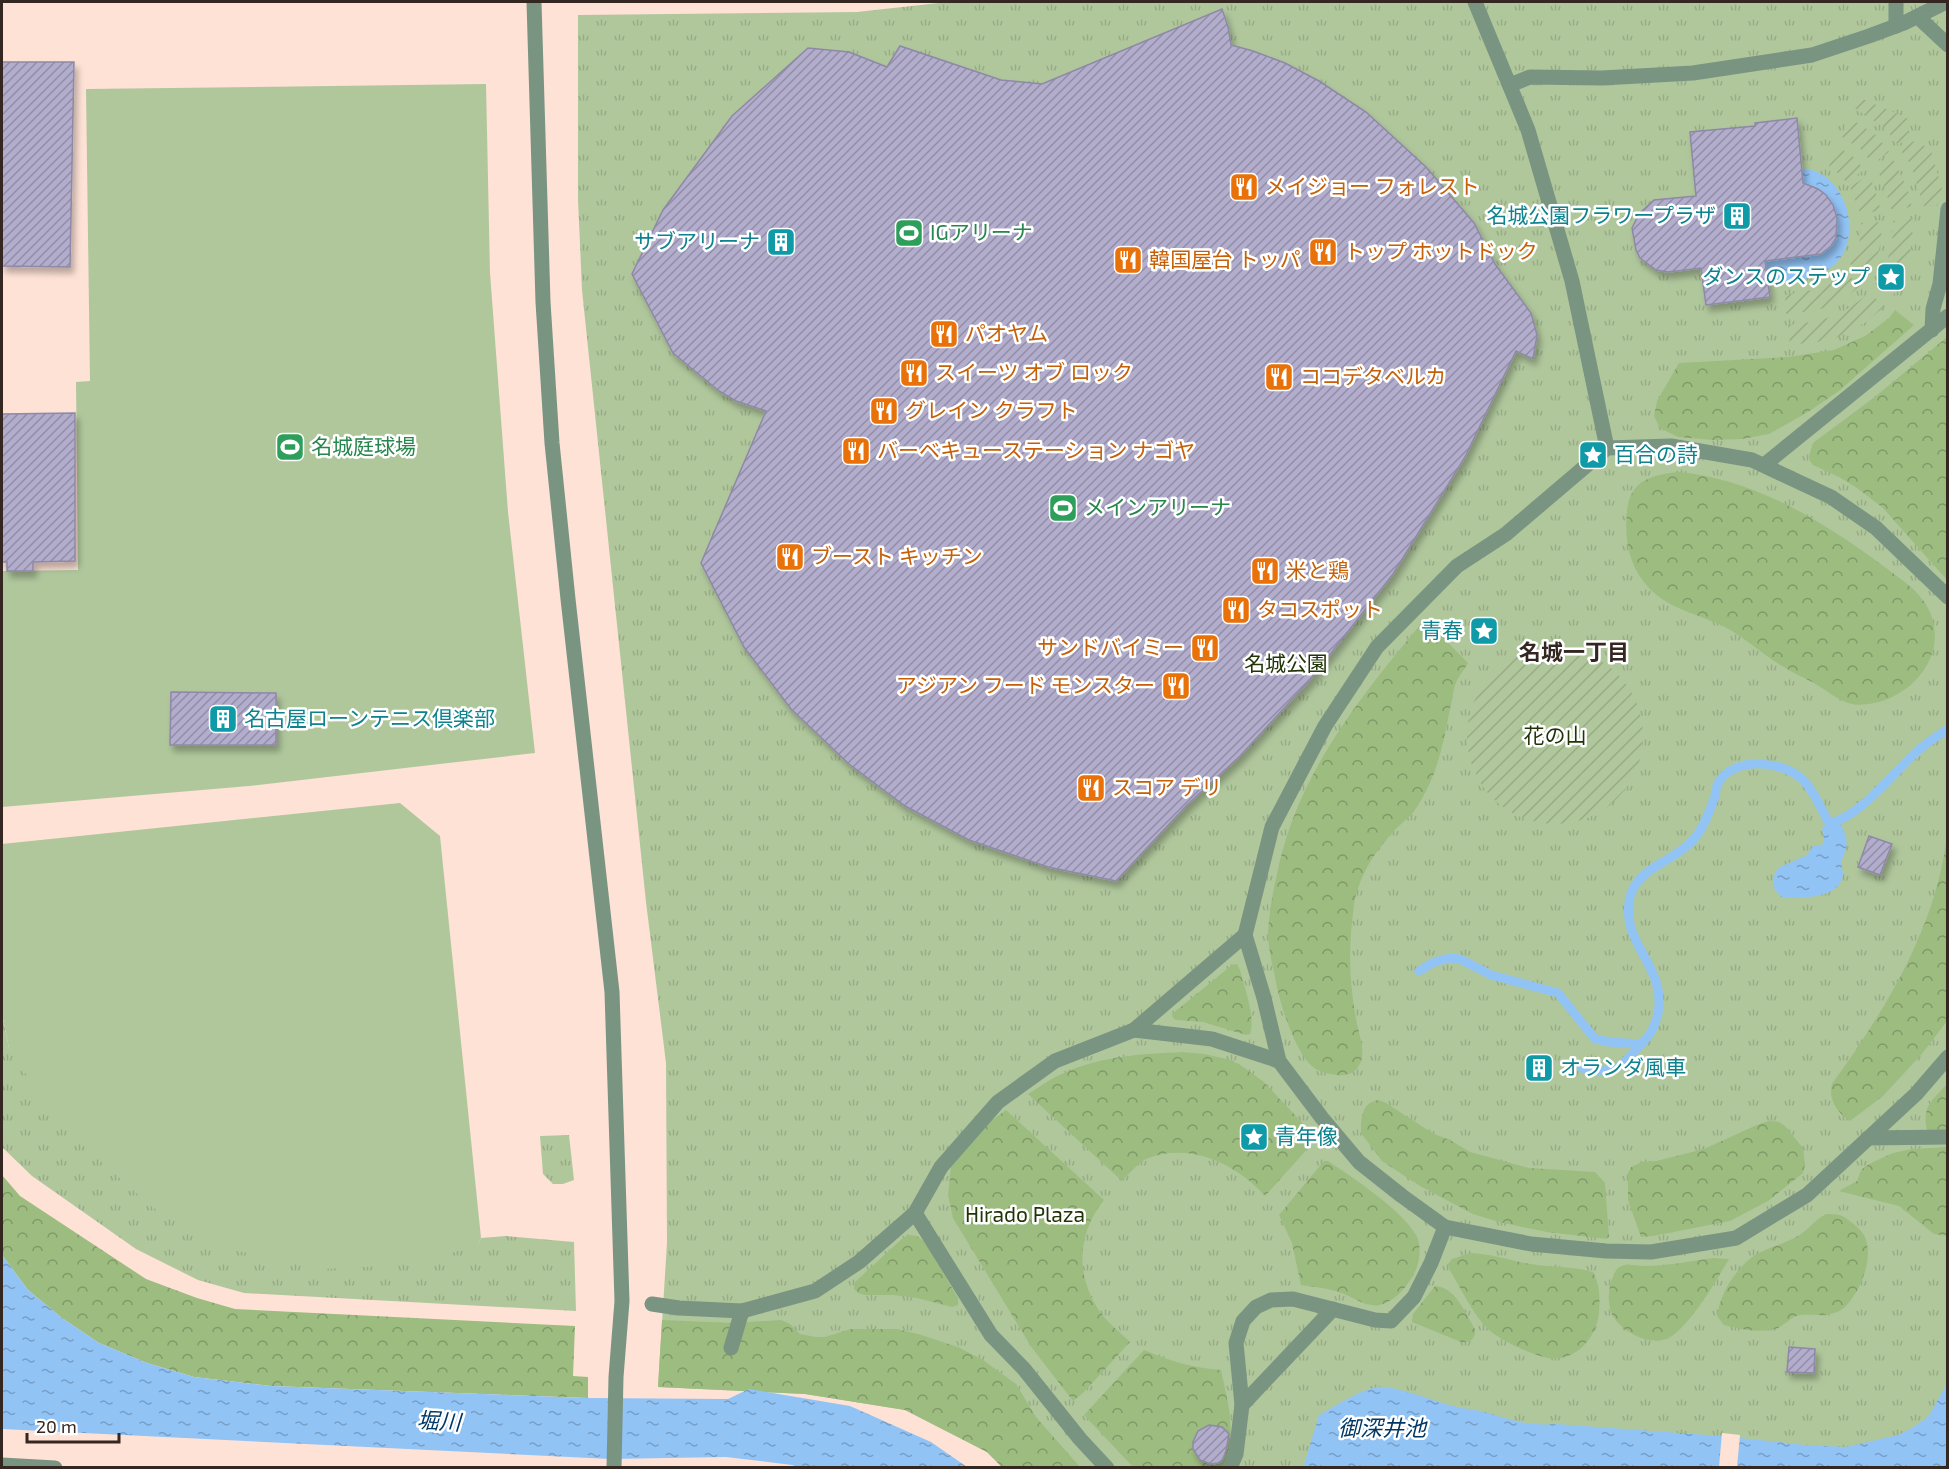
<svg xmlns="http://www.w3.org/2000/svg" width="1949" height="1469" viewBox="0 0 1949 1469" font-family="'Exo 2','Noto Sans JP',sans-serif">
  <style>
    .grass { fill: url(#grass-tufts) }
    .forest { fill: url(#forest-crowns) }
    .garden { fill: url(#garden-furrows) }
    .pitch { fill: #b0c79c }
    .water { fill: url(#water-ripples) }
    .pier { fill: #fee2d6 }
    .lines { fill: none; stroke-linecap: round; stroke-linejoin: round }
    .stream { stroke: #91c3f5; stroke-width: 9 }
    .building { fill: url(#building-hatch); stroke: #8e89a6; stroke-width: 1.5; filter: url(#shadow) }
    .minor { stroke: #7a9482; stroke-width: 15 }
    .labels { text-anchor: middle; stroke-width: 5; stroke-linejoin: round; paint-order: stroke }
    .food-label { font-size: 21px; fill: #c56008; stroke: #fff; text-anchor: start }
    .culture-label { font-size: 21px; fill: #0d838f; stroke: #fff; text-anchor: end }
    .leisure-label { font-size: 21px; fill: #27864d; stroke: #fff; text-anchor: start }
    .park-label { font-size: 21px; fill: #203408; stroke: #fff }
    .neighbourhood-label { font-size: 22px; font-weight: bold; fill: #342722; stroke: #fff }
    .water-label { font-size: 22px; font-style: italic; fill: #003865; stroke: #fff }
  </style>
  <defs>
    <pattern id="grass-tufts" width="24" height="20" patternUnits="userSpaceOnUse" patternTransform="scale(1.5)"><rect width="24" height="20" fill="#b0c79c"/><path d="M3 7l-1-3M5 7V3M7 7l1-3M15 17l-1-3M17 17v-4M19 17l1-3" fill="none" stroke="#98ab86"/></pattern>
    <pattern id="forest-crowns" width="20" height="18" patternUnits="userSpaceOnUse" patternTransform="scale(1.5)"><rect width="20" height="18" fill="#9cbc80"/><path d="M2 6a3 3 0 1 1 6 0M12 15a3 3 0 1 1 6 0" fill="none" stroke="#809968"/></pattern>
    <pattern id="garden-furrows" width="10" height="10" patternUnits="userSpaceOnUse" patternTransform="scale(1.5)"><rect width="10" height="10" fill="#b0c79c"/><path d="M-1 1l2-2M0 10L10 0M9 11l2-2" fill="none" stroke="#98ab86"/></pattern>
    <pattern id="water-ripples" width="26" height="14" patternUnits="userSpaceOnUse" patternTransform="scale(1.5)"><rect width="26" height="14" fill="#91c3f5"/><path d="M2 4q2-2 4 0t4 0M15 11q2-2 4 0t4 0" fill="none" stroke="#779ec6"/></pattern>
    <pattern id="building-hatch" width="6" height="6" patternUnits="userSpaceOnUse" patternTransform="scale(1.5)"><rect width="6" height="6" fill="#b2adcc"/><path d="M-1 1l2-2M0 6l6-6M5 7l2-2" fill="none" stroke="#928da5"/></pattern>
    <filter id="shadow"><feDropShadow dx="3.5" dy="6" stdDeviation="3" flood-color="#0004"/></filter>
  </defs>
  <rect width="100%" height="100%" fill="#fee2d6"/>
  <!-- grass -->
  <g class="grass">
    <path d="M948 2H1947V1467H1002L987 1452 905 1410 805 1394 658 1387 667 1243 666 1063 646 902 582 290 578 199V15L857 12Z"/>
    <path d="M2 1014 9 1048 478 1244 481 1238 506 1236 574 1242 576 1311 244 1293 198 1280 136 1249 32 1176 2 1147Z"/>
    <path d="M569 1135 574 1180 563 1184H553L543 1174 540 1136Z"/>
  </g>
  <!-- forest -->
  <g class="forest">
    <path d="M1895 310 1914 325 1839 391 1808 412 1769 434 1742 439 1713 440 1678 437 1660 428 1654 416 1657 401 1679 363 1788 357 1834 350 1865 336 1889 318Z"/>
    <path d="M1947 337V580L1883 508 1857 488 1839 477 1813 465 1810 461 1809 456 1813 443 1876 396Z"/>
    <path d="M1678 472C1754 479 1821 520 1882 565 1899 578 1921 591 1930 612 1947 653 1917 691 1879 702 1870 704 1860 706 1852 704 1838 701 1825 689 1812 682 1803 677 1793 673 1784 667 1766 657 1750 642 1732 631 1714 620 1693 615 1674 606 1635 586 1623 552 1627 511 1630 480 1652 475 1678 472Z"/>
    <path d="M1425 619 1468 663C1464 670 1458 677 1455 685 1453 692 1452 701 1450 709 1445 735 1440 761 1429 785 1424 795 1418 807 1411 815 1405 821 1398 826 1393 832 1374 853 1358 877 1354 906 1348 946 1349 984 1357 1024 1360 1037 1367 1056 1358 1067 1354 1074 1344 1076 1336 1075 1329 1074 1319 1072 1313 1067 1294 1051 1279 1001 1275 977 1272 963 1268 947 1268 933 1269 915 1272 896 1276 879 1295 776 1360 697 1425 619Z"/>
    <path d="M1947 835V1021L1921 1055 1883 1096 1850 1121C1837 1113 1828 1099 1832 1084 1886 1009 1936 928 1947 835Z"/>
    <path d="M1237 964 1240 970C1244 987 1256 1017 1250 1034L1246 1035 1203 1022 1176 1020 1173 1018 1172 1014 1232 965Z"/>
    <path d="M1182 1052 1204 1054 1227 1059 1239 1064 1264 1082 1309 1130 1312 1141 1310 1146 1265 1196C1237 1164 1189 1141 1146 1159 1138 1163 1129 1174 1122 1181L1028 1094C1040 1087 1051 1078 1064 1073 1101 1056 1142 1054 1182 1052Z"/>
    <path d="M1947 1084V1132H1934L1927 1130C1922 1105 1932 1101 1947 1084Z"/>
    <path d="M1379 1100 1386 1103 1434 1134 1450 1140 1470 1152 1529 1168 1595 1172 1605 1183 1609 1237 1607 1239 1547 1232 1499 1222 1473 1214 1420 1186 1382 1161 1361 1133C1361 1119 1361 1102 1379 1100Z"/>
    <path d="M1006 1110 1104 1200C1077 1234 1075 1275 1100 1312 1108 1323 1120 1332 1130 1342L1083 1393 1073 1401 1032 1348 953 1218 948 1195 951 1166 988 1123Z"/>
    <path d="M1769 1121 1779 1122 1785 1126 1803 1148 1805 1165 1803 1173 1768 1201 1730 1221 1653 1236 1641 1237 1628 1200V1173L1631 1167 1642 1162 1656 1161 1704 1149 1759 1124Z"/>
    <path d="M1947 1147V1236L1934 1234 1899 1206 1839 1191 1857 1181 1861 1170 1869 1164 1893 1153 1912 1149Z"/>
    <path d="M1324 1161H1328C1352 1177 1402 1210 1416 1235 1423 1248 1419 1267 1411 1279 1404 1290 1394 1301 1380 1305 1366 1308 1354 1297 1341 1293 1328 1288 1314 1287 1301 1285L1292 1243 1279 1215Z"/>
    <path d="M2 1175 20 1196 146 1279 197 1298 235 1309 575 1326 573 1376 588 1377V1398L271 1386 194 1377 147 1363 99 1343 62 1318 28 1290 2 1255Z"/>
    <path d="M1826 1214C1830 1214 1835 1214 1840 1215 1846 1217 1861 1229 1864 1235 1875 1256 1861 1291 1845 1307 1833 1318 1816 1314 1801 1315 1791 1316 1786 1324 1778 1328 1760 1334 1741 1329 1724 1325L1717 1316C1720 1293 1737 1266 1757 1254 1769 1247 1784 1244 1796 1237 1808 1231 1814 1220 1826 1214Z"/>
    <path d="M910 1235 917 1236 925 1242 958 1298V1305L952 1307 917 1298 893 1295H865L858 1293 854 1289 855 1282 904 1237Z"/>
    <path d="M1471 1253C1493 1254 1515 1262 1537 1265 1556 1267 1574 1267 1593 1272 1600 1285 1600 1298 1599 1312 1597 1338 1575 1363 1547 1358 1530 1354 1502 1341 1489 1330 1475 1318 1459 1285 1449 1269L1448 1264 1452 1259Z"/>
    <path d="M1713 1258 1729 1259C1716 1281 1693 1321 1672 1336 1655 1349 1622 1333 1613 1316 1608 1306 1608 1295 1610 1285 1612 1279 1614 1272 1618 1268 1625 1262 1637 1266 1645 1266 1667 1266 1691 1261 1713 1258Z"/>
    <path d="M1435 1286C1456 1287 1465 1313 1475 1329 1476 1339 1470 1343 1461 1342L1412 1322 1413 1314Z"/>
    <path d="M662 1320 734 1323 781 1320 790 1324 800 1334 816 1337H825L851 1329H897L918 1334 958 1347 983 1360 1016 1384 1036 1417 1080 1467H1002L987 1452 905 1410 805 1394 658 1387Z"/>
    <path d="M1144 1350C1170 1361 1193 1368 1221 1370 1229 1408 1237 1430 1223 1467H1133L1084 1415Z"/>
  </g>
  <!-- garden -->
  <g class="garden">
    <path d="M1858 97 1909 119V131L1912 136 1898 145 1885 128 1853 107Z"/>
    <path d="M1850 118 1877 136 1889 152 1872 164 1863 151 1841 136Z"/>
    <path d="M1913 141 1916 144 1930 147 1943 193 1937 205 1923 206 1911 165 1901 151Z"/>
    <path d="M1837 146 1855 158 1864 170 1846 182 1840 175 1829 166Z"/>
    <path d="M1892 157 1907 188 1912 207 1891 209 1882 179 1876 169Z"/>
    <path d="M1867 176 1873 184 1881 211 1860 213 1850 187Z"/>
    <path d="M1913 218C1913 247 1908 272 1892 297L1875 284C1888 265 1894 244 1893 221Z"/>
    <path d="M1882 222C1881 245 1880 257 1867 276L1850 264C1859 250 1861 239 1861 223Z"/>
    <path d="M1844 272 1861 285C1832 309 1823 310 1786 314L1785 295C1811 291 1823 289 1844 272Z"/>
    <path d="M1869 293 1885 306 1866 322 1832 340 1790 345 1788 325C1825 321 1840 317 1869 293Z"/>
    <circle cx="1555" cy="736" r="88"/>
  </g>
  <!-- pitch -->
  <g class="pitch">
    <path d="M486 84 490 273 508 512 535 753 249 786 2 807V571L78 570 76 382 90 381 86 89Z"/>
    <path d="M400 803 440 836 481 1238 478 1244 419 1264 325 1269 233 1250 152 1207 57 1122 9 1048 2 1014V844Z"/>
  </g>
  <!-- water -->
  <g class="water">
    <path d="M1798 169C1802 169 1807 168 1812 170 1847 181 1862 235 1837 262 1820 281 1791 281 1768 283L1765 261 1837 218C1826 179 1807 186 1774 189Z"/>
    <path d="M1837 818C1842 827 1849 837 1846 848 1846 853 1842 856 1842 861 1841 866 1843 871 1843 875 1839 900 1799 898 1781 897L1774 888V876L1778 868 1807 855 1813 846 1822 845 1824 840 1822 827Z"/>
    <path d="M2 1255 28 1290 62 1318 99 1343 147 1363 194 1377 271 1386 588 1398 728 1399 749 1389 850 1406 931 1442 967 1467 801 1468 792 1465 726 1457 610 1459 2 1429Z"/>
    <path d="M1947 1384V1467L1303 1468 1319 1415C1338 1405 1357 1391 1377 1387 1391 1384 1437 1402 1453 1406 1463 1409 1474 1409 1484 1412 1513 1420 1525 1426 1556 1424L1721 1436 1805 1445 1846 1447 1898 1435 1912 1428 1928 1417Z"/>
  </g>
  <!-- pier -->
  <path class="pier" d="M1722 1433 1740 1435 1737 1467H1719Z"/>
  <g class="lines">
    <!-- stream -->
    <g class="stream">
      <path d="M1419 971 1432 963 1448 958 1460 959 1491 975 1558 993 1595 1039 1609 1042 1641 1044C1651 1035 1655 1026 1658 1013 1667 965 1619 944 1630 897 1638 867 1673 862 1692 841 1703 830 1710 811 1715 796 1716 792 1716 787 1718 783 1734 755 1784 761 1803 780 1815 792 1821 809 1829 823 1859 819 1897 768 1921 748 1929 741 1939 735 1948 729"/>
      <path d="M1582 1068C1617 1076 1620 1067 1641 1044"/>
    </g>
  </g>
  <!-- building -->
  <g class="building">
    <path d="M1222 9 1228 27 1231 45 1253 51 1285 63 1319 81 1366 112 1426 167 1474 223 1495 264 1531 313 1537 335 1533 359 1516 351 1465 457 1393 574 1310 680 1240 756 1187 805 1116 881 1048 867 969 840 905 806 849 764 791 709 744 647 701 563 766 411 736 401 719 391 673 353 632 274 663 210 732 116 808 48 849 52 887 67 900 46 1001 80 1042 84Z"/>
    <path d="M2 62H74L70 267 2 266Z"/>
    <path d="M1797 118 1803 183 1818 189 1826 195 1833 205 1837 218 1836 238 1831 246 1821 254 1765 261 1770 297 1706 305 1701 268 1668 272 1656 270 1640 258 1636 250 1632 228 1639 214 1654 200 1696 196 1690 132 1755 126V123Z"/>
    <path d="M75 413V561L33 562V571H7V562H2V414Z"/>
    <path d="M171 692 276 693V745H170Z"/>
    <path d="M1869 836 1892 844 1880 875 1858 867Z"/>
    <path d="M1789 1347 1815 1349 1814 1373 1787 1372Z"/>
    <path d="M1209 1425 1222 1427 1229 1434 1226 1451 1222 1461 1218 1463 1211 1464 1200 1460 1193 1449V1442L1198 1431Z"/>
  </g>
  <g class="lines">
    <!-- minor -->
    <g class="minor">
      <path d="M534 2 543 302 552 443 568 599 612 992 622 1301 616 1377 614 1468"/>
      <path d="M1475 2 1528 130 1572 281 1607 448"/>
      <path d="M1918 17 1948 45"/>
      <path d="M1896 26V2"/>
      <path d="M1510 85 1530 77 1602 78 1693 73 1812 55 1869 36 1904 23 1946 2"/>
      <path d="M1932 330 1933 309 1940 284 1948 209"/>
      <path d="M1764 465 1948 316"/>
      <path d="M1948 597 1876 528 1831 497 1752 460 1671 446 1607 448 1506 534 1457 566 1377 647 1325 726 1272 827 1245 935 1264 998 1279 1061 1322 1118 1359 1162 1402 1196 1445 1227 1531 1244 1606 1251 1651 1252 1736 1238 1807 1195 1916 1094 1948 1057"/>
      <path d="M1134 1030 1212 1039 1279 1061"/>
      <path d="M1868 1138 1948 1137"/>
      <path d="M915 1213 991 1335 1024 1369 1080 1439 1107 1468"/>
      <path d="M652 1304 679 1308 742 1311 815 1291 859 1262 915 1213 941 1167 998 1102 1055 1061 1134 1030 1245 935"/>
      <path d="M731 1348 742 1311"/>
      <path d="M1242 1405 1333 1309"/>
      <path d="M2 1465 55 1468"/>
      <path d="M1230 1468 1236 1454 1242 1405 1236 1343 1243 1321 1256 1307 1271 1300 1293 1299 1375 1320 1391 1321 1414 1297 1431 1263 1445 1227"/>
    </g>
  </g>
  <!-- icons -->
  <defs>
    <g id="restaurant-square" transform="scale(1.5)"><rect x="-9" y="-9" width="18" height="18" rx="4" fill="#e8710a" stroke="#fff"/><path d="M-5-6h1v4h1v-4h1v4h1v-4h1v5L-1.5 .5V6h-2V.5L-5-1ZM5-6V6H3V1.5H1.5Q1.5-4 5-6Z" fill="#fff"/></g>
    <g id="building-square" transform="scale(1.5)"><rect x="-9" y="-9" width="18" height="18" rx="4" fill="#0f9aa8" stroke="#fff"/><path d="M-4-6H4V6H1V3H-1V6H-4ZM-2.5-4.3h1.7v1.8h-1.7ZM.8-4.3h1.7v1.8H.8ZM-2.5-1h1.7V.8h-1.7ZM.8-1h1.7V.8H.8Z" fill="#fff"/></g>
    <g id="stadium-square" transform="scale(1.5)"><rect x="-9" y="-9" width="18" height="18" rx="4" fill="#2e9e5b" stroke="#fff"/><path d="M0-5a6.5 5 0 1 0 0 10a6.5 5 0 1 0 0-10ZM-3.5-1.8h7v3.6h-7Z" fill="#fff"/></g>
    <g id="sight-square" transform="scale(1.5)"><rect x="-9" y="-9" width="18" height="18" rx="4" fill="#0f9aa8" stroke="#fff"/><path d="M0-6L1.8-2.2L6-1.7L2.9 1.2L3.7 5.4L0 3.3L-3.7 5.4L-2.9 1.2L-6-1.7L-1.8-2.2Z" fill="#fff"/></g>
  </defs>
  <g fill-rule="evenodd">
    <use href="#restaurant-square" x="1244" y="187"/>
    <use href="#building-square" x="1737" y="216"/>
    <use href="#stadium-square" x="909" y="233"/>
    <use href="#building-square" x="781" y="242"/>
    <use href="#restaurant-square" x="1323" y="252"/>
    <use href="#restaurant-square" x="1128" y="260"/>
    <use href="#sight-square" x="1891" y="277"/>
    <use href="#restaurant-square" x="944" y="334"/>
    <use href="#restaurant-square" x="914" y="373"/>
    <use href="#restaurant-square" x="1279" y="377"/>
    <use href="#restaurant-square" x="884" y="411"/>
    <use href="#stadium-square" x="290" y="447"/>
    <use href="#restaurant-square" x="856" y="451"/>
    <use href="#sight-square" x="1593" y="455"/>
    <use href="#stadium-square" x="1063" y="508"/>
    <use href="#restaurant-square" x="790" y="557"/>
    <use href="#restaurant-square" x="1265" y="571"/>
    <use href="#restaurant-square" x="1236" y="610"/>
    <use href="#sight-square" x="1484" y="631"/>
    <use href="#restaurant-square" x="1205" y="648"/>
    <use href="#restaurant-square" x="1176" y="686"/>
    <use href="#building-square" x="223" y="719"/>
    <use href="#restaurant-square" x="1091" y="788"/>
    <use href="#building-square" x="1539" y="1068"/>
    <use href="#sight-square" x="1254" y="1137"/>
  </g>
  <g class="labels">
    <!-- food labels -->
    <g class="food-label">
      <text x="1265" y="194">メイジョー フォレスト</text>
      <text x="1344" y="259">トップ ホットドック</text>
      <text x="1149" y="267">韓国屋台 トッパ</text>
      <text x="965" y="341">パオヤム</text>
      <text x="935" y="380">スイーツ オブ ロック</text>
      <text x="1300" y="384">ココデタベルカ</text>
      <text x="905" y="418">グレイン クラフト</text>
      <text x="877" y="458">バーベキューステーション ナゴヤ</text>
      <text x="811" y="564">ブースト キッチン</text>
      <text x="1286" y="578">米と鶏</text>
      <text x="1257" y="617">タコスポット</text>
      <text x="1184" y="655" text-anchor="end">サンドバイミー</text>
      <text x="1155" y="693" text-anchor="end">アジアン フード モンスター</text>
      <text x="1112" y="795">スコア デリ</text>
    </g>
    <!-- culture labels -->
    <g class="culture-label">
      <text x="1716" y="223">名城公園フラワープラザ</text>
      <text x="760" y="249">サブアリーナ</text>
      <text x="1870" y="284">ダンスのステップ</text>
      <text x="1614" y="462" text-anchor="start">百合の詩</text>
      <text x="1463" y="638">青春</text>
      <text x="244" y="726" text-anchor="start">名古屋ローンテニス倶楽部</text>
      <text x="1560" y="1075" text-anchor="start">オランダ風車</text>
      <text x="1275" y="1144" text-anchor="start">青年像</text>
    </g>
    <!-- leisure labels -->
    <g class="leisure-label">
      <text x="930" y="240">IGアリーナ</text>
      <text x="311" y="454">名城庭球場</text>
      <text x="1084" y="515">メインアリーナ</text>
    </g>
    <!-- park labels -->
    <g class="park-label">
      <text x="1286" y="671">名城公園</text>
      <text x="1555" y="743">花の山</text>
      <text x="1025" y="1222">Hirado Plaza</text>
    </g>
    <!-- neighbourhood labels -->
    <g class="neighbourhood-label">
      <text x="1574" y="660">名城一丁目</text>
    </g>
    <!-- water labels -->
    <g class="water-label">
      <text transform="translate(439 1421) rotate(3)" y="8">堀川</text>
      <text x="1382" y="1436">御深井池</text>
    </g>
  </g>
  <!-- border -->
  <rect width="1949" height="1469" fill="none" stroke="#342722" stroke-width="6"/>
  <!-- scale -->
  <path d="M27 1433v9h92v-9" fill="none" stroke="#342722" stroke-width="3"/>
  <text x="36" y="1433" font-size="18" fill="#342722" stroke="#ffffff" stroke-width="4.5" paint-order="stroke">20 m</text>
</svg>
